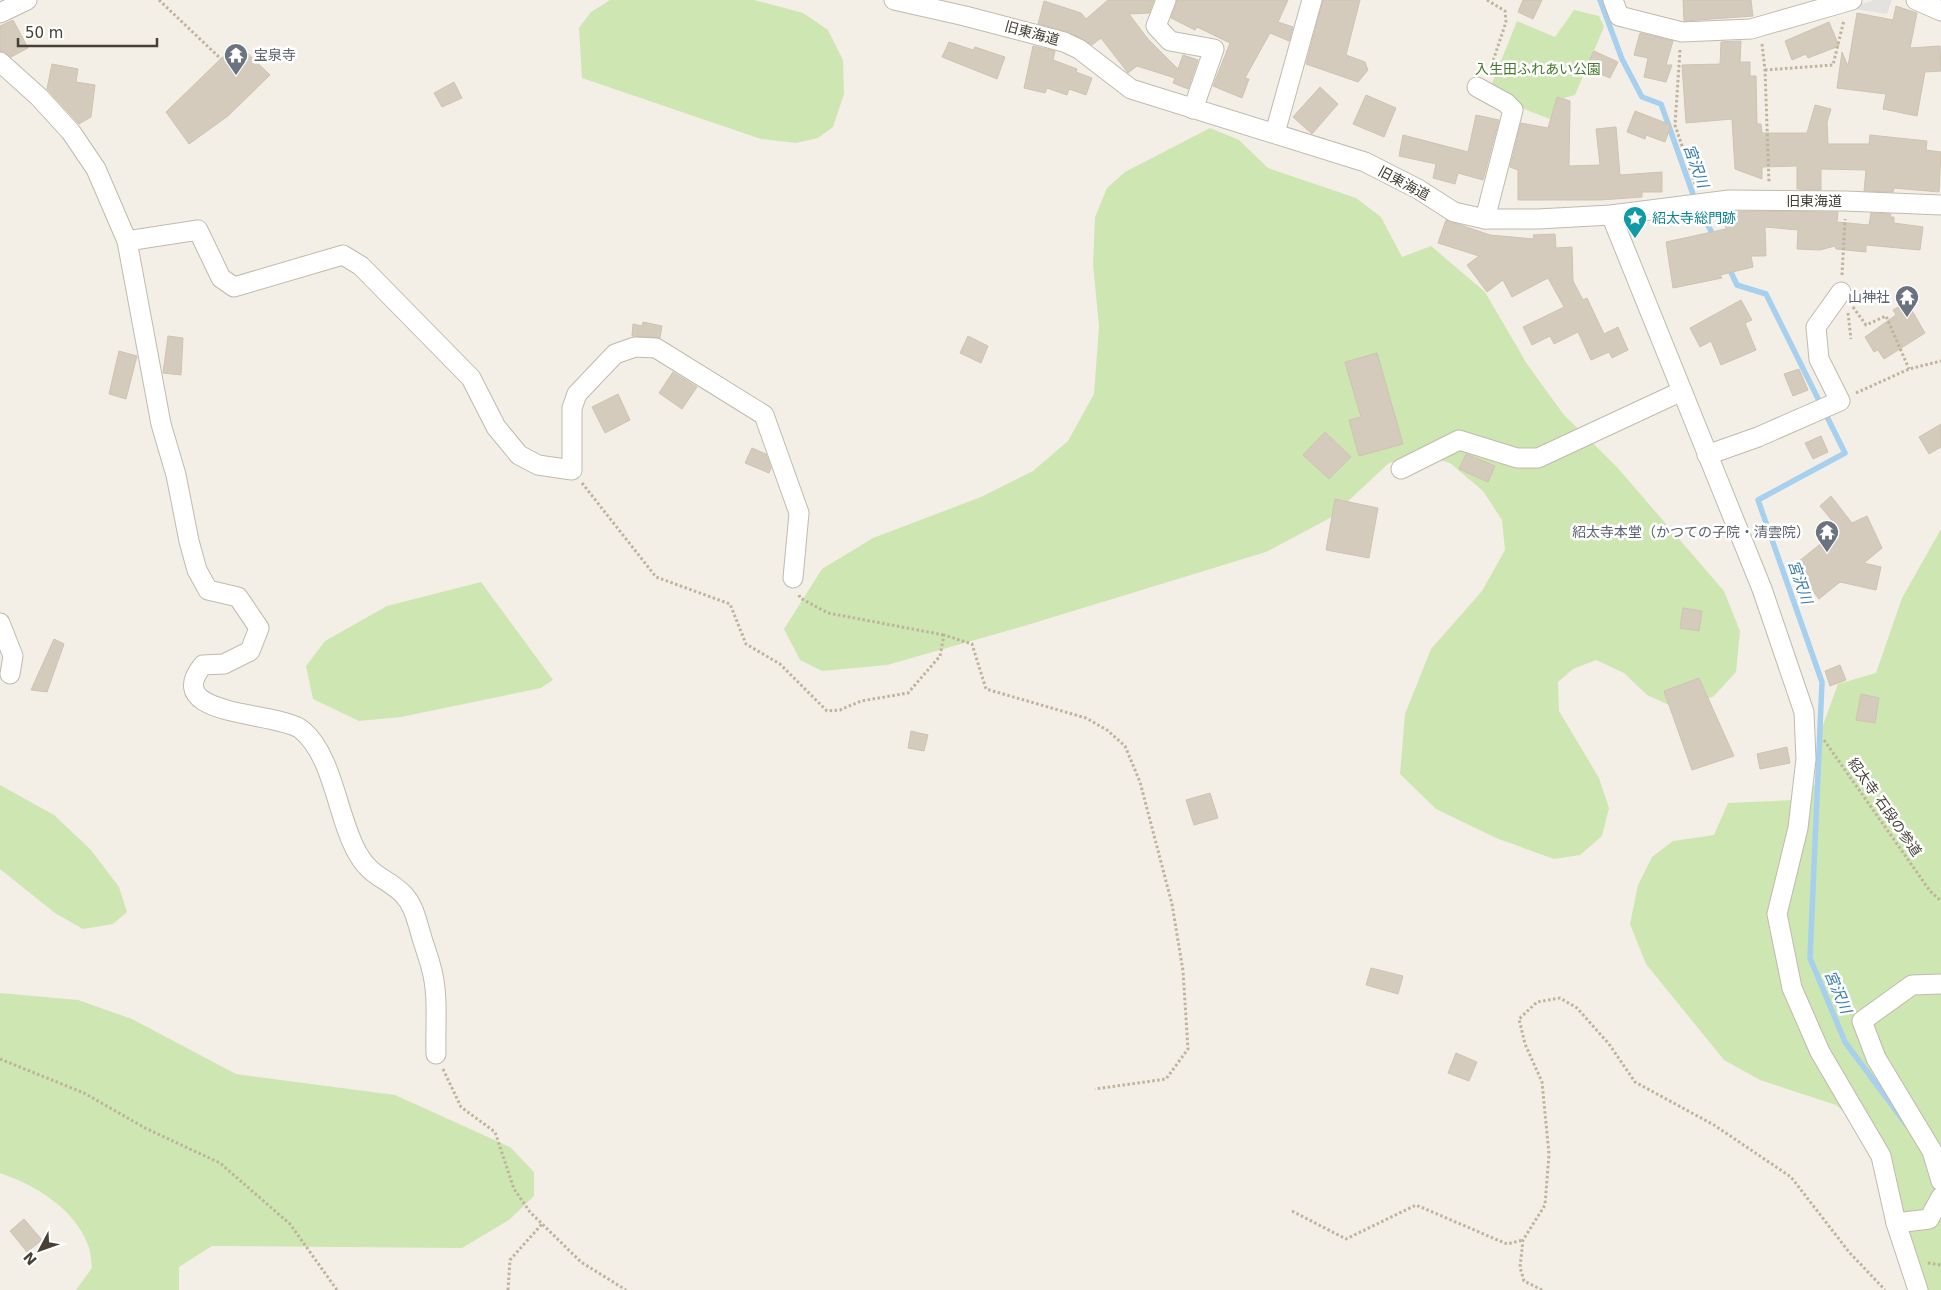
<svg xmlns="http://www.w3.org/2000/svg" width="1941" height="1290" viewBox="0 0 1941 1290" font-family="'DejaVu Sans','Noto Sans JP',sans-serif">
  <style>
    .green { fill: #cee6b1 }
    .parking { fill: #e4e2df }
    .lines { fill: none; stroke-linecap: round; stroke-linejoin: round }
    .stream { stroke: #a6d0ee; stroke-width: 5.5 }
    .building { fill: #d4cbbd; stroke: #cfc3b1 }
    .minor-casing { stroke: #c1baad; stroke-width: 21 }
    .path { stroke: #bfb39c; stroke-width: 3; stroke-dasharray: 2.5 2.5; stroke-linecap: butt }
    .minor { stroke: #fff; stroke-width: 19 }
    .labels { text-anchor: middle; stroke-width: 5; stroke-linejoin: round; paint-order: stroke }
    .street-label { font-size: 14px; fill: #464036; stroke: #fff }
    .worship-label { font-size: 14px; fill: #5b616d; stroke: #fff; text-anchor: end }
    .park-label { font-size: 14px; fill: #47762c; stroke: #fff }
    .culture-label { font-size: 14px; fill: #0d838f; stroke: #fff; text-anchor: start }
    .water-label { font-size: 15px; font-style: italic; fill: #337aae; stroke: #fff }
  </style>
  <rect width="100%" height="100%" fill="#f3efe7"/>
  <!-- green -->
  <g class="green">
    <path d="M610 0H754L803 13 828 30 843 60 844 94 833 127 818 138 796 143 761 139 582 78 579 28 591 12Z"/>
    <path d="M1574 10 1599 16 1604 27 1575 95 1557 100 1550 119 1524 109 1491 86 1517 21 1555 37Z"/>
    <path d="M1210 128 1239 140 1268 168 1356 198 1381 217 1402 257 1431 246 1485 292 1527 364 1564 415 1616 466 1724 591 1740 631 1736 672 1714 696 1682 711 1647 695 1624 673 1596 660 1573 669 1558 682 1559 711 1599 778 1609 808 1602 836 1580 855 1554 859 1496 838 1436 809 1400 774 1405 714 1431 649 1482 591 1505 550 1502 520 1483 491 1450 463 1423 455 1389 463 1330 518 1266 552 1024 626 887 665 822 671 800 660 784 629 822 569 873 538 981 497 1033 471 1068 441 1094 394 1099 326 1093 264 1095 217 1107 188 1125 172Z"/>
    <path d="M1941 529V1290H1927L1901 1212 1896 1174 1884 1146 1836 1105 1760 1080 1724 1060 1646 964 1630 924 1638 885 1652 857 1673 841 1714 835 1728 803 1797 800 1820 780 1819 736 1838 684 1876 673 1902 598Z"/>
    <path d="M481 582 553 680 541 688 401 717 359 721 313 699 306 666 325 641 387 606Z"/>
    <path d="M0 785 54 815 91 850 119 887 127 912 113 924 83 929 55 913 0 869Z"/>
    <path d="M0 993 78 1000 132 1019 236 1074 395 1095 510 1147 534 1172V1196L509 1220 462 1248 212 1246 179 1267V1290H76L92 1268C91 1261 91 1252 88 1245 74 1208 35 1185 0 1173Z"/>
  </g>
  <!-- parking -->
  <path class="parking" d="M1874 0H1892L1887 14 1855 9V6Z"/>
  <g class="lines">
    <!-- stream -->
    <g class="stream">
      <path d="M1600 0 1622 59 1642 97 1661 104 1694 197 1714 237"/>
      <path d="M1728 266 1737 285 1766 294 1845 453 1758 500 1822 682 1810 958 1845 1042 1906 1124"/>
    </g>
  </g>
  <!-- building -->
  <g class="building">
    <path d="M1108 0H1154L1149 13 1129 14 1148 39 1178 69 1183 55 1198 60 1188 89 1173 83 1175 78 1137 66 1128 73 1101 38 1092 45 1069 32 1038 24 1044 1 1081 13 1086 19Z"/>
    <path d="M1177 0H1288L1278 22 1293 27 1289 41 1270 33 1245 78 1249 79 1242 98 1213 86 1230 43 1197 27 1195 30 1171 18Z"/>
    <path d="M1323 0H1360L1346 55 1365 62 1368 70 1358 82 1306 64Z"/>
    <path d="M1523 0H1542L1533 19 1518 12Z"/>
    <path d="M1683 0H1751L1753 16 1684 21Z"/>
    <path d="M1896 6 1917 13 1910 48 1940 46 1941 71 1925 72 1917 116 1883 109 1886 94 1837 88 1842 52 1848 66 1857 13 1893 20Z"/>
    <path d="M13 20 28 48 11 57 0 51V26Z"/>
    <path d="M1829 22 1839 46 1808 58 1806 54 1792 60 1785 41Z"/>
    <path d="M1640 33 1673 41 1666 65H1672L1666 82 1644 77 1648 58 1634 55Z"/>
    <path d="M1741 41 1740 62H1750V76H1756L1757 124H1761L1762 133H1807L1815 105 1831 109 1827 122 1828 144H1869L1870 135 1927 141 1926 150 1941 152 1939 192 1894 188 1893 192 1864 191 1866 170 1821 169V190L1797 189V166L1762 167V179L1735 169 1732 119 1686 123 1682 65 1720 64 1721 42Z"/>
    <path d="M949 42 973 50 975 47 1005 57 997 79 942 57Z"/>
    <path d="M237 43 270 75 228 116 189 144 166 112Z"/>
    <path d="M1033 46 1055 51 1053 60 1077 69 1076 72 1092 78 1086 95 1069 89 1067 95 1047 88 1045 93 1024 88Z"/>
    <path d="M1594 51 1618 62 1610 78 1590 70 1589 61Z"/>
    <path d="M52 64 78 69 76 82 95 85 91 117 79 124 47 89Z"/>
    <path d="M454 82 462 98 442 107 434 93Z"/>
    <path d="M1320 87 1338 104 1312 134 1293 117Z"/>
    <path d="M1366 95 1396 108 1384 137 1353 124Z"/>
    <path d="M1557 97 1570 101 1569 166 1600 165 1596 129 1616 127 1620 175 1662 172V192H1642V197L1600 200H1518V170L1510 167 1521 123 1548 128Z"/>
    <path d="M1635 111 1671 125 1665 142 1646 135 1645 139 1627 132Z"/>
    <path d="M1476 115 1499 120 1483 180 1458 173 1455 184 1433 178 1436 164 1399 156 1403 135 1468 152Z"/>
    <path d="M1750 211 1838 212 1837 222 1869 225 1871 213 1891 214 1890 217H1894V223L1923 227 1920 250 1866 245V252L1836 249 1835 246 1820 250 1797 249 1798 230 1765 227 1766 256H1751L1753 267 1720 275 1722 278 1673 288 1666 242 1726 229 1725 213Z"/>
    <path d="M1446 220 1490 235 1534 239 1533 235 1555 234 1556 248 1572 247 1573 281 1583 300 1587 298 1604 334 1618 327 1628 350 1612 358 1609 352 1591 360 1578 332 1554 344 1550 336 1532 345 1523 327 1564 307 1548 278 1512 297 1503 280 1487 292 1467 265 1479 256 1438 243Z"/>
    <path d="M1741 300 1752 320 1745 323 1756 350 1721 365 1711 341 1700 347 1690 328Z"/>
    <path d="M1907 302 1925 333 1884 359 1878 350 1874 352 1865 337 1896 315 1893 310Z"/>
    <path d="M643 322 662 326 660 338 632 336 633 324 642 326Z"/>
    <path d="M168 336 183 338 181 375 163 373Z"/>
    <path d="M968 336 988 346 981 363 960 353Z"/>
    <path d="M119 351 137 356 126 399 109 394Z"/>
    <path d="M1377 353 1403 444 1359 456 1349 420 1361 417 1345 362Z"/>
    <path d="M1799 369 1808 390 1793 396 1784 374Z"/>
    <path d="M673 372 697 387 682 409 659 393Z"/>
    <path d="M618 394 630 420 605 433 592 407Z"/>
    <path d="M1941 424V447L1929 454 1919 437Z"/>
    <path d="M1325 432 1351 457 1329 479 1303 455Z"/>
    <path d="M1821 436 1828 452 1813 459 1805 443Z"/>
    <path d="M752 448 766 454 771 468 769 473 745 463Z"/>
    <path d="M1466 454 1495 466 1488 482 1459 469Z"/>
    <path d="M1831 496 1852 523 1867 516 1882 548 1864 563 1881 567 1876 590 1840 582 1819 599 1793 566 1839 529 1820 506Z"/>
    <path d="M1335 499 1378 508 1369 558 1326 550Z"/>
    <path d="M1683 608 1702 611 1699 631 1680 628Z"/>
    <path d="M54 639 64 644 47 692 31 690Z"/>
    <path d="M1840 665 1846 680 1830 686 1825 671Z"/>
    <path d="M1699 678 1734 756 1692 770 1664 691Z"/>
    <path d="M1861 694 1879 698 1875 723 1856 720Z"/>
    <path d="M911 731 928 735 924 751 908 748Z"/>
    <path d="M1787 747 1790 763 1760 769 1757 754Z"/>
    <path d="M1210 793 1218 818 1194 825 1186 800Z"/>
    <path d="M1371 968 1403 976 1398 994 1366 985Z"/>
    <path d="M1456 1053 1477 1062 1469 1081 1448 1073Z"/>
    <path d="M24 1219 42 1240 27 1252 10 1231Z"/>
  </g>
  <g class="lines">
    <!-- minor casing -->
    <g class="minor-casing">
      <g id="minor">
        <path d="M894 0 965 16 1064 42 1079 49 1131 89 1365 162 1418 189 1454 212 1485 219H1538L1611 215 1729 200 1845 201 1941 205"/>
        <path d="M1166 0 1156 26 1170 41 1214 49 1193 109"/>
        <path d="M1613 0 1619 16 1682 32 1751 29 1852 0"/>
        <path d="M1916 0 1941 11"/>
        <path d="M0 13 27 0"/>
        <path d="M0 62 39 97 71 132 96 169 127 241 161 424 176 475 189 541 197 570 208 590 238 597 259 628 250 651 224 664 203 665C159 718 280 711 302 730 334 757 337 818 358 854 371 877 387 878 403 894 413 904 416 918 420 931 423 943 428 955 431 967 439 994 435 1027 436 1054"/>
        <path d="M1477 87 1506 103 1513 110 1485 219"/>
        <path d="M1275 133 1312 0"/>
        <path d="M1611 215 1762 589 1804 712 1806 759 1798 828 1777 914 1792 988 1820 1052 1881 1156 1896 1223 1918 1290"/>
        <path d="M127 241 198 230 221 278 234 287 343 255 361 266 471 378 496 427 519 455 538 465 572 470V408L577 394 615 354 635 347 656 348 764 415 799 513 793 578"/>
        <path d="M1707 455 1758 437 1840 401 1819 359 1816 327 1841 292"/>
        <path d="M1401 469 1459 440 1517 458H1538L1682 391"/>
        <path d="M0 623 13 656 10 674"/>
        <path d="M1941 984 1912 985 1862 1021 1876 1058 1932 1151 1941 1181"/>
        <path d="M1896 1223 1929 1219 1941 1197"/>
      </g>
    </g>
    <!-- path -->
    <g class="path">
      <path d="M159 0 221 59"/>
      <path d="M1487 0 1505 11 1506 22 1489 73"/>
      <path d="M1762 44 1765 70 1769 182"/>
      <path d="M1680 50 1675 125 1696 187"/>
      <path d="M1765 70 1833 65 1844 20"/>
      <path d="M1842 275 1845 219"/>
      <path d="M1853 307 1866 325 1886 316 1909 369"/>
      <path d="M1848 313 1851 339"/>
      <path d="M1856 393 1909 369 1941 361"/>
      <path d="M582 483 656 577 730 604 746 644 780 664 827 711 840 710 861 701 908 693 940 656 944 635 972 644 986 689 1086 718 1107 730 1125 746 1140 782 1172 904 1183 971 1188 1049 1166 1079 1095 1089"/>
      <path d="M799 595 800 598 828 613 944 635"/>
      <path d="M1824 740 1930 891 1941 901"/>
      <path d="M0 1059 84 1093 145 1128 220 1163 290 1224 337 1290"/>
      <path d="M443 1069 461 1107 495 1132 514 1189 530 1212 581 1262 626 1290"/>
      <path d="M1292 1211 1346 1239 1416 1205 1507 1244 1523 1240"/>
      <path d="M1928 1263 1941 1265"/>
      <path d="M508 1290 510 1260 542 1224"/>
      <path d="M1542 1290 1524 1281 1520 1267 1523 1240 1545 1205 1549 1154 1542 1082 1525 1044 1519 1019 1537 1002 1560 998 1577 1008 1609 1044 1635 1082 1714 1125 1791 1177 1849 1252 1885 1290"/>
    </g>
    <!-- minor -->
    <use href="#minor" class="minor"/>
  </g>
  <!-- icons -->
  <defs>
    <g id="temple-pin" transform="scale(1.25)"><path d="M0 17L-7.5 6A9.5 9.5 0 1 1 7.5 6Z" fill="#6b7280" stroke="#fff"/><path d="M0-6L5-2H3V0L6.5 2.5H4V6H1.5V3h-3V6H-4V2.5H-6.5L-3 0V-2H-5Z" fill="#fff"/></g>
    <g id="sight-pin" transform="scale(1.25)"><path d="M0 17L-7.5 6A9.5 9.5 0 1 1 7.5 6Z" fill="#0f9aa8" stroke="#fff"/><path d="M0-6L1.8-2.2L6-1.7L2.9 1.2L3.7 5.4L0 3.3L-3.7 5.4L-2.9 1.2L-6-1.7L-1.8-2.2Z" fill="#fff"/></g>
  </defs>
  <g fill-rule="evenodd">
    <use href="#temple-pin" x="236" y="55"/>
    <use href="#sight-pin" x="1635" y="218"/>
    <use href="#temple-pin" x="1907" y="297"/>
    <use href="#temple-pin" x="1827" y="532"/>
  </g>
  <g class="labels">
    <!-- street labels -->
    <g class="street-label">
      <text transform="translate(1032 33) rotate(15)" y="5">旧東海道</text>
      <text transform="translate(1404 183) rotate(28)" y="5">旧東海道</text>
      <text x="1814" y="206">旧東海道</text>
      <text transform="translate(1885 807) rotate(55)" y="5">紹太寺 石段の参道</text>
    </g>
    <!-- worship labels -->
    <g class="worship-label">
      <text x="254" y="60" text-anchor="start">宝泉寺</text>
      <text x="1890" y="302">山神社</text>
      <text x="1810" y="537">紹太寺本堂（かつての子院・清雲院）</text>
    </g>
    <!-- park labels -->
    <g class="park-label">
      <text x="1538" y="74">入生田ふれあい公園</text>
    </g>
    <!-- culture labels -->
    <g class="culture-label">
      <text x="1652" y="223">紹太寺総門跡</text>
    </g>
    <!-- water labels -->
    <g class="water-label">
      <text transform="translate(1696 166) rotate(70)" y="5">宮沢川</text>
      <text transform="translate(1800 582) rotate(71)" y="5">宮沢川</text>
      <text transform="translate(1838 992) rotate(67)" y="5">宮沢川</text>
    </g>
  </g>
  <!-- north arrow -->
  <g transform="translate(40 1250) rotate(229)" stroke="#ffffff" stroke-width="4" paint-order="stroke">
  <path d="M0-4L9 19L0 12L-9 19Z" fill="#464036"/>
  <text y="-8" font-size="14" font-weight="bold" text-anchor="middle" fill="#464036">N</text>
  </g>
  <!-- scale -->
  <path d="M18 38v8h139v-8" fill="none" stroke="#464036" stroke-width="2.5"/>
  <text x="25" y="38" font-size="15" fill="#464036" stroke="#ffffff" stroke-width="4" paint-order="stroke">50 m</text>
</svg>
